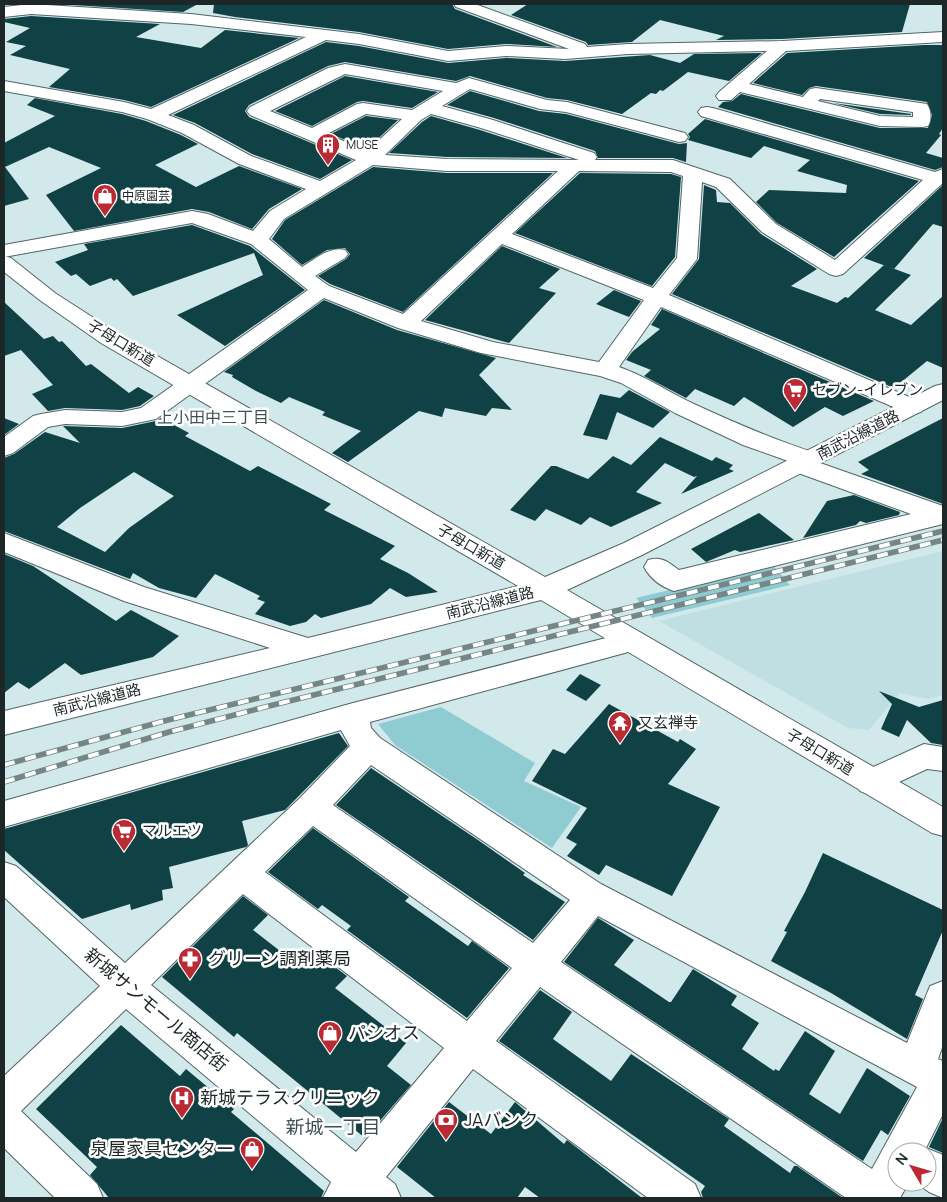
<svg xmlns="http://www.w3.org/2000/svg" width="947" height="1202" viewBox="0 0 947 1202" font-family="Manrope,'Noto Sans JP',sans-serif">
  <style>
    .built { fill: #bfdfe2 }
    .green { fill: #8eccd2 }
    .building { fill: #0f4145; fill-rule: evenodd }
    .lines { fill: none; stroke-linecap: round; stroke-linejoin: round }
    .street-casing { stroke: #526567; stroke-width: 2 }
    .secondary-casing { stroke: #526567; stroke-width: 2 }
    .street { fill: #fff; fill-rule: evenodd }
    .secondary { fill: #fff; fill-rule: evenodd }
    .rail-casing { stroke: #768687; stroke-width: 5.5 }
    .rail { stroke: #fff; stroke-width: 4; stroke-dasharray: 11; stroke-linecap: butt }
    .labels { text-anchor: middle; stroke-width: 5; stroke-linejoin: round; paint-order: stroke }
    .far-poi-label { font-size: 12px; fill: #1e2728; stroke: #fff; text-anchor: start }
    .street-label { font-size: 15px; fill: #1e2728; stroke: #fff }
    .poi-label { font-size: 15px; fill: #1e2728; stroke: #fff; text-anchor: start }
    .neighbourhood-label { font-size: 16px; fill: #405354; stroke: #fff }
    .near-poi-label { font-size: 18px; fill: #1e2728; stroke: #fff; text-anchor: start }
    .near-street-label { font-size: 18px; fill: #1e2728; stroke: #fff }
    .near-neighbourhood-label { font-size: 19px; fill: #405354; stroke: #fff }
  </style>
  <rect width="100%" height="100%" fill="#d2e9eb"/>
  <!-- built -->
  <path class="built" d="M943 551V695L928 699 900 693 869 730 848 728 659 621Z"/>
  <!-- green -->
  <g class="green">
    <path d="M773 565 790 585 652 618 636 598Z"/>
    <path d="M441 707 535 763 524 781 581 807 552 848 395 745 378 724Z"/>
  </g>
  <!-- building -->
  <g class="building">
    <path d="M57 4H198L183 12Z"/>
    <path d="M214 4H452L455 9 557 47 506 44 448 49 359 32 235 17 213 13Z"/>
    <path d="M528 4H910L902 32 782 39 716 40 724 36 660 20 632 42 588 45 586 42 511 15Z"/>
    <path d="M31 16 160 24 136 37 201 48 225 30 299 38 151 107 124 100 49 87 70 69 10 55 26 46 6 42 30 28 4 22V19Z"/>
    <path d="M326 42 359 46 448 63 506 58 565 61 650 55 680 63 694 54 762 53 729 81 688 72 663 91 660 90 656 94 651 93 622 114 567 100 547 98 470 76 456 81 345 62 328 66 249 105 245 111 249 117 352 160 320 179 252 154 195 123 173 115Z"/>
    <path d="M924 45H943V128L939 134 941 135 926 153 943 158V167L935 170 718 107 723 102 732 101 741 94 880 128H928L932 115 927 102 816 86 809 88 802 95 753 83 787 53Z"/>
    <path d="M345 76 438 92 412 108 363 101 357 102 312 126 275 111Z"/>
    <path d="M470 91 539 111 566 114 679 144 687 143 686 162 673 158H598L595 151 494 118 447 105Z"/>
    <path d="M35 98 122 114 146 121 181 135 198 144 155 165 196 187 239 166 302 189 269 209 252 229 209 212 192 209 74 231 46 195 101 168 49 147 5 167 29 199 4 206V143L55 116 27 105Z"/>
    <path d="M833 103 911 114V115L880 114Z"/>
    <path d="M366 116 398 120 367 149 331 134Z"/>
    <path d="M431 116 480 130 567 158 447 157 389 153 422 122Z"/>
    <path d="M705 119 919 181 834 257 777 223 756 202 769 190 846 193 847 185 797 171 810 160 764 146 751 158 688 140 690 137 688 134Z"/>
    <path d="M373 167 447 173H553L403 312 330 284 318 276 346 259 350 254 345 248 327 250 302 265 272 239 285 220Z"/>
    <path d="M580 173 671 174 681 177 675 257 652 286 515 233Z"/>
    <path d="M704 185 716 190 717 202 730 203 761 234 817 269 791 286 837 303 845 297 848 298 884 265 911 275 875 310 911 325 943 296V368L927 361 894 388 672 294 699 259Z"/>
    <path d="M943 185V227L933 224 894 269 864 258Z"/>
    <path d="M192 225 250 246 305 290 225 346 177 315 263 275 254 253 133 296 117 279 114 281 111 278 90 286 76 274 71 276 55 262 88 250 84 244Z"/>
    <path d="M502 246 560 269 539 288 556 293 509 343 425 320Z"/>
    <path d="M614 290 641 301 629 317 596 304Z"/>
    <path d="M324 300 397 330 496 358 479 375 512 410 492 408 486 416 445 408 442 417 419 411 348 462 332 453 361 431 322 415 325 412 289 397 281 403 256 391 232 377 233 375 224 372Z"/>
    <path d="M4 302 44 339 53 336 59 342 62 341 86 366 91 364 129 393 138 387 154 396 140 406 122 410 65 408 48 411 32 394 53 385 21 350 4 356Z"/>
    <path d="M662 309 874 401 843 416 825 407 793 427 744 397 734 406 695 389 686 398 644 376 651 370 626 360 632 352 660 329 651 325Z"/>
    <path d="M629 390 670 412 653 428 617 412 607 440 583 435 600 394 620 398Z"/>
    <path d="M4 418 19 424 4 435Z"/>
    <path d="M161 418 189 433 185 436 250 471 258 466 331 504 324 510 395 546 380 559 408 573 438 592 406 597 390 588 371 604 321 618 315 614 306 622 290 626 255 614 265 602 257 599 260 596 215 574 196 598 159 588 133 573 130 579 4 531V458L14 454 45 432 80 443 63 426 122 428 156 421ZM134 472 174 496 129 528 105 552 57 527 80 508Z"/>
    <path d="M943 418V504L861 474 869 470 858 462Z"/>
    <path d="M660 437 712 461 716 457 733 465 729 469 734 471 681 494 697 476 694 477 665 463 636 492 662 503 611 527 590 517 581 525 546 509 535 521 510 510 551 466H556L588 479 613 456 631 465Z"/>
    <path d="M854 495 900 512 899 515 866 523 860 521 856 525 803 538 827 501Z"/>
    <path d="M759 513 794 540 740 552 735 550 706 562 691 549Z"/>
    <path d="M4 554 33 566 116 621 131 610 179 636 153 657 81 675 65 663 29 689 18 682 4 693Z"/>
    <path d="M580 674 601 685 586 701 566 690Z"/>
    <path d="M879 691 919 707 943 700V745L931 743 907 720 899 737 881 729 892 704Z"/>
    <path d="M609 704 678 742 680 739 696 749 668 784 720 807 672 896 606 865 599 875 567 856 577 844 566 838 587 808 532 781 553 749 565 754Z"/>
    <path d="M339 733 348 746 285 810 242 821 248 845 246 847 169 867 173 888 162 890 163 900 131 910 130 904 82 919 4 850V829Z"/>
    <path d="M371 768 478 840 525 873 523 875 565 902 533 940 336 805Z"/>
    <path d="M313 828 409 897 405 901 468 946 472 941 509 968 467 1018 347 930 351 926 322 905 318 909 268 872Z"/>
    <path d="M823 853 943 910V930L915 995 923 999 907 1039 831 993 771 961 787 932 784 931 805 892Z"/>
    <path d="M243 896 268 915 253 930 302 968 316 953 347 976 335 988 406 1043 387 1066 411 1085 365 1138 237 1033 234 1037 162 977Z"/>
    <path d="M598 918 634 940 614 965 669 1002H671L693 969 737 996 731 1005 759 1023 742 1049 774 1071 775 1069 779 1071 805 1031 835 1051 809 1094 840 1114 867 1068 910 1096 888 1135 881 1130 863 1161 564 962Z"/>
    <path d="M540 990 572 1012 553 1039 611 1081 631 1054 729 1119 724 1126 790 1173 794 1166H797L843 1198H703L701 1192 705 1186 499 1041Z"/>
    <path d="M121 1025 180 1076 186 1069 234 1109 231 1112 324 1191 321 1198H109L90 1175 97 1167 36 1109Z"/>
    <path d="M449 1102 491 1134 515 1102 564 1144 567 1140 642 1198H540L525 1187 517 1198H436L397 1167Z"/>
    <path d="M943 1118V1153L929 1147Z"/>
  </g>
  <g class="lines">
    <!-- street casing -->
    <g class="street-casing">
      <g id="street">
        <path d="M31 4 191 14 359 34 448 51 506 46 569 49 456 7 454 4H475L585 44 587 47 628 44 782 41 943 32V42L786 51 749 84 803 97 810 89 816 88 927 104C931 110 932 120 928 126L922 127 880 126 740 92 731 100H719L716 96 719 92 767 51 628 54 565 59 506 56 448 61 359 44 326 40 168 115 194 125 251 156 320 181 356 160 250 115 247 111 250 107 328 68 345 64 456 83 469 78 547 100 567 102 685 133 688 137 685 141 679 142 566 112 540 109 470 89 442 106 493 120 594 153 597 157 595 160H673L730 179 776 224 835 260 923 180 701 116 698 112 701 108 707 107 713 108 935 172 943 169V183L843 274 836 276 829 274 762 232 716 187 702 182 697 259 669 295 921 402 925 407 921 412 913 414 905 412 661 307 619 367C646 376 668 392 694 404 735 423 775 440 818 454L821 460 820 463 943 506V524L674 591C661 587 650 578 644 567L648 560C662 556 668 562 679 570L911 514 790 470 787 464 788 461 743 445 675 413 621 383 600 376 481 353 398 328 324 298 156 419 122 426 65 424 48 427 13 453 4 456V437L33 416 41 414 65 410 122 412 141 408 308 290 251 244 192 223 4 257V245L192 211 208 214 253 231 270 211 306 189 239 164 182 133 147 119 122 112 4 91V81L124 102 151 109 306 37 191 24 31 14 4 17V7ZM345 74 443 91 412 110 363 103 357 104 312 128 270 111ZM820 99 913 112V117L880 116 818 101ZM366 114 402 119 367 151 327 134ZM431 114 481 128 579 160 447 159 385 155 421 120ZM373 165 447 171H558L403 314 329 286 315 276 345 258 348 254 345 250C330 246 315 259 302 267L269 239 284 219ZM579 171 671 172 683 176 677 258 653 288 512 234ZM502 244 644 300 599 362 493 342 421 321Z"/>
        <path d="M633 631 643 634 647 641 643 648 370 722 371 728 380 738 601 884 907 1043 930 986 943 981V1045L938 1059 943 1061V1114L926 1148 943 1155V1198L929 1192 915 1182H927V1152H897V1182H909L900 1198H846L540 987 496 1041 695 1184 701 1198H648L473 1069 386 1177 395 1184 401 1198H323L331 1182 126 1009 21 1111 97 1184 103 1198H55L4 1148V1076L100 986 4 897V862L16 866 125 963 300 798 350 746 341 730 4 827V801L353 703ZM371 765 570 900 533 943 333 805ZM313 826 512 968 467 1021 265 872ZM243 894 444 1048 356 1152 151 985ZM598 916 917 1087 872 1169 561 962Z"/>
        <path d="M924 744 943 747V771L927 769 871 795 860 791 855 782 860 773Z"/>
      </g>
    </g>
    <!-- secondary casing -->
    <g class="secondary-casing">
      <path id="secondary" d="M4 256 11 258 55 293 117 333 545 577 624 543 935 386 943 384V400L642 555 567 590 943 807V836L932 833 541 600 4 735V711L270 648 124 601 4 552V533L144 587 308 638 518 586 101 343 41 301 4 272Z"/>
    </g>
    <!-- street -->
    <use href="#street" class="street"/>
    <!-- secondary -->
    <use href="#secondary" class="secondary"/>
    <!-- rail casing -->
    <g class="rail-casing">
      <g id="rail">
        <path d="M4 765 164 721 943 531"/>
        <path d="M4 782 169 732 269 706 943 540"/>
      </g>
    </g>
    <!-- rail -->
    <use href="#rail" class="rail"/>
  </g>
  <!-- icons -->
  <defs>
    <g id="building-pin" transform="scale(1.25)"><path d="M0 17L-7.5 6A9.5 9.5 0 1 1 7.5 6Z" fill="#ba2a32" stroke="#fff"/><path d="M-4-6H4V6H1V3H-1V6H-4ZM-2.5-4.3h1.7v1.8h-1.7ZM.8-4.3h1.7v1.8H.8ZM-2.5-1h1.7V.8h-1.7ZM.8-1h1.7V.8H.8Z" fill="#fff"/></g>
    <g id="shop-pin" transform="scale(1.25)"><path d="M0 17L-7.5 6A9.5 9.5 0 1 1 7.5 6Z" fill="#ba2a32" stroke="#fff"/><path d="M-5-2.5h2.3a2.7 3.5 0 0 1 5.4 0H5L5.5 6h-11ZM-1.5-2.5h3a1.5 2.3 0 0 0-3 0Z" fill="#fff"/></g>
    <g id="supermarket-pin" transform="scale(1.25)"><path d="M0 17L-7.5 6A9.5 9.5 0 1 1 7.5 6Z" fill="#ba2a32" stroke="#fff"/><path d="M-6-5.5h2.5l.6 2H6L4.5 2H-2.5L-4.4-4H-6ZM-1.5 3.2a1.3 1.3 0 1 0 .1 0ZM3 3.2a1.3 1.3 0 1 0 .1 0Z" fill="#fff"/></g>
    <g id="temple-pin" transform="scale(1.25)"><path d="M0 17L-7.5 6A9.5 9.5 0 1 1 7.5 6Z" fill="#ba2a32" stroke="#fff"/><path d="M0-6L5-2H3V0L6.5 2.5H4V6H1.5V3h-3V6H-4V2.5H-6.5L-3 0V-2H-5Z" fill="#fff"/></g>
    <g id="pharmacy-pin" transform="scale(1.25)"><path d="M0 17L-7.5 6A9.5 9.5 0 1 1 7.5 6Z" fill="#ba2a32" stroke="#fff"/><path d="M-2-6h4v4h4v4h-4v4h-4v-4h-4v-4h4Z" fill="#fff"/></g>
    <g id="hospital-pin" transform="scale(1.25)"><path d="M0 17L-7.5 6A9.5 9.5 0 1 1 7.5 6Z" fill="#ba2a32" stroke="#fff"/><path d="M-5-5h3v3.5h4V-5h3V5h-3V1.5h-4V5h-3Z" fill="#fff"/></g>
    <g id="bank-pin" transform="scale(1.25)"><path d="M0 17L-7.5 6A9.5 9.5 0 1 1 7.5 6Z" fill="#ba2a32" stroke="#fff"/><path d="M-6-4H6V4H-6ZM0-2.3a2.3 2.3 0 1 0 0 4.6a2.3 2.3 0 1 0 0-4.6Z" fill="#fff"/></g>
  </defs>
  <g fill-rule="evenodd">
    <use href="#building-pin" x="328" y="145"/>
    <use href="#shop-pin" x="105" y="196"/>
    <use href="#supermarket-pin" x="795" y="390"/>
    <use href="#temple-pin" x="620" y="723"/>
    <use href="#supermarket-pin" x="124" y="831"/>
    <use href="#pharmacy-pin" x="190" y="959"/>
    <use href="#shop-pin" x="330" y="1033"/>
    <use href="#hospital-pin" x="182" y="1098"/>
    <use href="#bank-pin" x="446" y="1120"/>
    <use href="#shop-pin" x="252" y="1149"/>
  </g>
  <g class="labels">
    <!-- far-poi labels -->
    <g class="far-poi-label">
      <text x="346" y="149">MUSE</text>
      <text x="122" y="200">中原園芸</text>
    </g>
    <!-- street labels -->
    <g class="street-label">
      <text transform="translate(121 343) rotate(31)" y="5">子母口新道</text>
      <text transform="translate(858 435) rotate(-27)" y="5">南武沿線道路</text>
      <text transform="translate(471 547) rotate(30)" y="5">子母口新道</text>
      <text transform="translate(490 603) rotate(-14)" y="5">南武沿線道路</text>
      <text transform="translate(97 700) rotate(-14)" y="5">南武沿線道路</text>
      <text transform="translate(820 752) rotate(31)" y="5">子母口新道</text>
    </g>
    <!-- poi labels -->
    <g class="poi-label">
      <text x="812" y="395">セブン-イレブン</text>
      <text x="638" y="728">又玄禅寺</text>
      <text x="142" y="836">マルエツ</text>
    </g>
    <!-- neighbourhood labels -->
    <g class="neighbourhood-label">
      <text x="213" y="423">上小田中三丁目</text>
    </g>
    <!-- near-poi labels -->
    <g class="near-poi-label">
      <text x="208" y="965">グリーン調剤薬局</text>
      <text x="348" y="1039">パシオス</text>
      <text x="200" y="1104">新城テラスクリニック</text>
      <text x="464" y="1126">JAバンク</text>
      <text x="234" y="1155" text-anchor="end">泉屋家具センター</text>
    </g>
    <!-- near-street labels -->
    <g class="near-street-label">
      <text transform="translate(156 1010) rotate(40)" y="6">新城サンモール商店街</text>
    </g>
    <!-- near-neighbourhood labels -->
    <g class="near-neighbourhood-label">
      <text x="333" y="1134">新城一丁目</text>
    </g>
  </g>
  <!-- border -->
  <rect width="947" height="1202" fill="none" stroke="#1e2728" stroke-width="10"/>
  <!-- north arrow -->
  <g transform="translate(912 1167) rotate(308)"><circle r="24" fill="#ffffff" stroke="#a5a9a9"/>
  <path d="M0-4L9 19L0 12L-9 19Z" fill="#ba2a32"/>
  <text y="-8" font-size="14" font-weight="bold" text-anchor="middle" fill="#1e2728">N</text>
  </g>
</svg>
